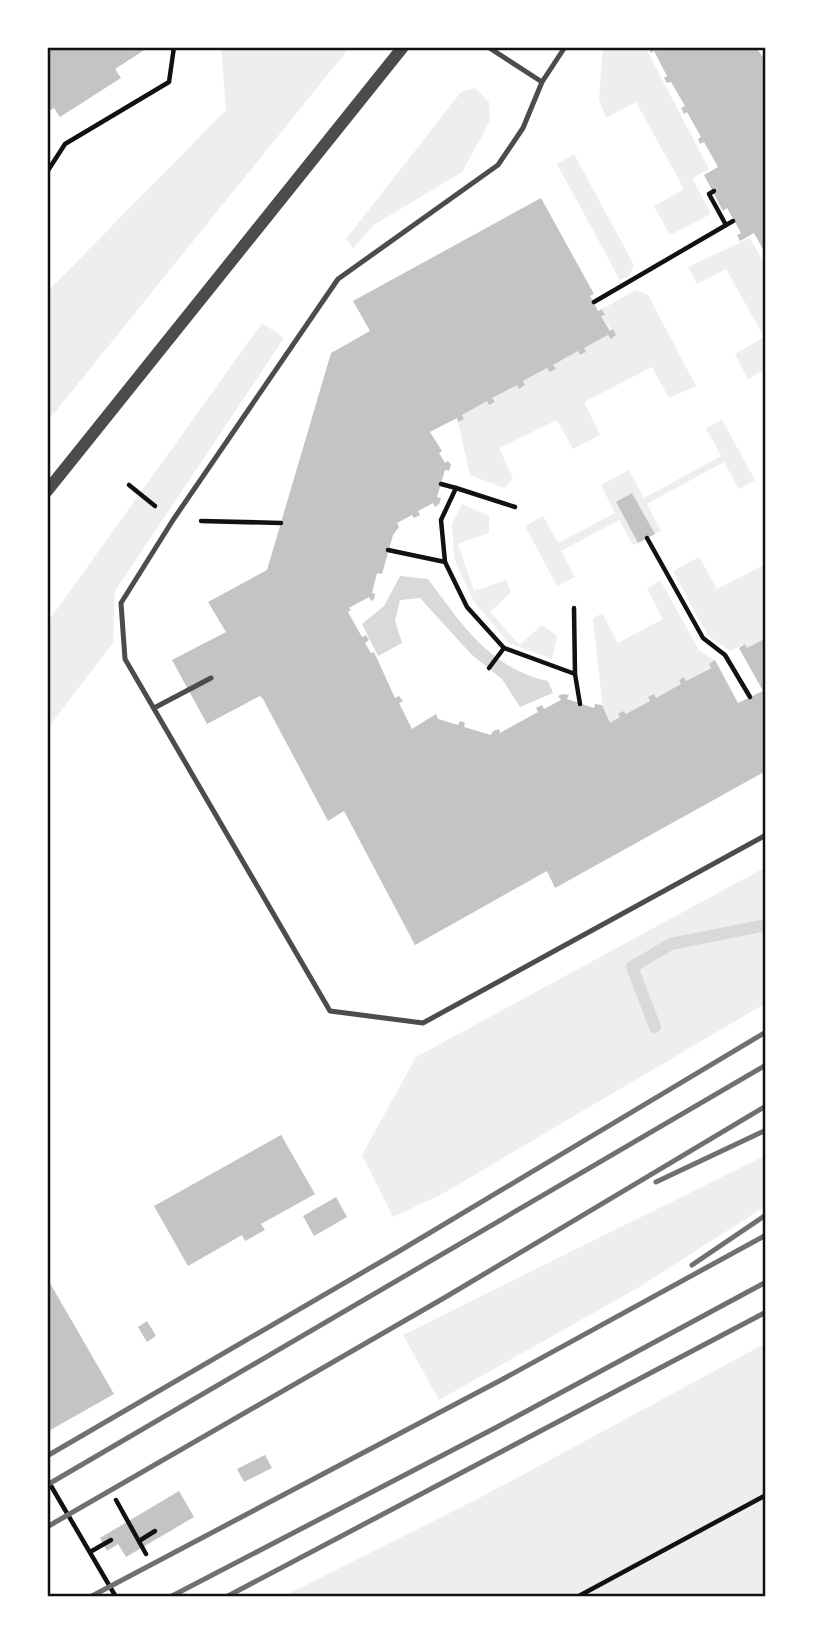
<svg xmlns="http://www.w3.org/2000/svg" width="813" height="1644" viewBox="0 0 813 1644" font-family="Quicksand,sans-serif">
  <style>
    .green { fill: #eee }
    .water { fill: #d9d9d9 }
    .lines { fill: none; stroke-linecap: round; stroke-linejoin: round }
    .stream { stroke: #d9d9d9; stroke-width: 12 }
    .building { fill: #c4c4c4 }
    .path { stroke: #111; stroke-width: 4.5 }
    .service { stroke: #4c4c4c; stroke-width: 5 }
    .tertiary { stroke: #4c4c4c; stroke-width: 12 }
    .rail { stroke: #707070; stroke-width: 5 }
    .neatline { fill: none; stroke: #111; stroke-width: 2.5 }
  </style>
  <rect width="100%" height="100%" fill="#fff"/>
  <!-- green -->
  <g class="green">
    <path d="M221 47H350L47 422V292L226 110Z"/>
    <path d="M603 47H645L709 169 692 178 711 214 670 235 654 206 684 189 636 102 606 118 599 99Z"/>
    <path d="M475 88 489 102 490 121 462 172 374 225 353 248 346 239 461 92Z"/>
    <path d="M574 154 634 265 629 276 620 280 557 164Z"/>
    <path d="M750 238 766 267V369L748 379 735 354 764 337 726 269 697 284 688 267Z"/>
    <path d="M636 290 648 295 696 386 669 398 652 367 584 402 600 435 573 449 557 420 499 448 513 478 504 488 470 475 458 422 464 419 462 415 487 401 489 405 494 402 492 398 517 385 520 388 525 385 523 381 547 368 555 369 553 365 578 351 580 355 585 352 584 348 608 335 611 338 616 336 601 316 605 314 602 309Z"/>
    <path d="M262 323 284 338 115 591 113 643 47 729V623Z"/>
    <path d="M722 420 755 480 739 489 724 462 647 504 661 531 655 534 632 493 616 502 638 543 633 545 619 520 561 551 575 577 557 586 525 526 543 516 558 543 615 513 601 485 629 470 644 498 721 456 706 428Z"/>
    <path d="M462 504 489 516V533L458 544 474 591 506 580 511 592 490 612 520 645 542 625 557 636 552 659 509 643 474 602 454 558 452 524Z"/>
    <path d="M699 557 717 589 766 564V638L747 648 745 644 730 651 708 636 673 571Z"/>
    <path d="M660 580 699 650 715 661 710 663 711 667 686 681 680 680 681 685 626 714 623 711 619 714 621 718 609 723 603 710 593 619 602 613 618 643 663 619 647 589Z"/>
    <path d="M766 867V1003L442 1194 393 1217 362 1155 416 1057Z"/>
    <path d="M766 1155V1206L636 1289 439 1400 403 1335Z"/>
    <path d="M766 1343V1597H282L487 1494Z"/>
  </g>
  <!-- water -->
  <path class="water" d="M400 576 428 579C461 623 490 669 548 681L553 693 520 707 502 679 471 654 420 598 400 600 395 621 402 643 378 656 362 624 384 606Z"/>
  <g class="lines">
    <!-- stream -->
    <path class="stream" d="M655 1027 632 967 671 944 766 925"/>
  </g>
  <!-- building -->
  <g class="building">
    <path d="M47 47H149L115 69 121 78 60 117 54 108 47 112Z"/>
    <path d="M647 47H756L766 62V255L754 233 740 241 737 235 741 233 727 208 723 211 704 175 718 167 704 142 700 144 698 139 701 137 687 112 684 114 681 108 685 106 671 82 667 83 664 78 667 76 654 51 651 53Z"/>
    <path d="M541 198 594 294 590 296 598 311 602 309 605 315 601 316 610 331 613 329 616 335 611 339 608 335 584 348 586 352 580 355 578 351 553 365 556 369 550 372 547 368 523 381 525 385 519 389 517 385 492 398 495 402 489 405 487 401 462 415 464 419 458 422 457 418 430 432 442 451 439 453 445 463 448 461 451 465 449 471 445 470 437 497 441 498 439 504 435 507 433 503 418 511 420 515 414 518 412 515 397 523 399 527 393 535 382 574 377 573 372 593 375 594 374 599 371 601 369 597 349 608 351 610 348 612 362 637 366 635 369 640 365 643 371 653 374 652 395 698 399 696 403 701 399 703 412 729 436 714 438 719 458 725 460 721 465 723 464 727 491 735 493 731 499 729 500 733 538 712 536 708 542 705 544 709 561 700 558 696 563 694 569 695 567 699 594 708 595 704 602 705 610 723 620 717 618 714 623 711 626 714 650 701 648 697 654 694 656 698 681 684 679 680 684 677 686 681 711 668 709 664 715 660 738 703 763 691 739 648 745 644 747 648 766 638V771L555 888 547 871 415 945 344 811 328 821 263 699 260 696 207 724 172 660 226 632 208 602 267 570 331 353 370 331 353 301Z"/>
    <path d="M632 493 655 534 638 543 616 502Z"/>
    <path d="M281 1135 315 1194 261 1224 265 1230 245 1241 242 1235 188 1266 154 1206Z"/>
    <path d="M336 1197 347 1217 314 1236 303 1216Z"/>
    <path d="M47 1278 114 1394 47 1432Z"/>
    <path d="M147 1321 156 1336 147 1342 138 1327Z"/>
    <path d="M265 1455 272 1468 244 1482 237 1469Z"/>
    <path d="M179 1491 194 1517 126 1557 118 1544 107 1551 100 1538Z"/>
  </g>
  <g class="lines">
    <!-- path -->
    <g class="path">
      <path d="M47 172 65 144 169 82 174 47"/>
      <path d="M714 191 709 194 726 225"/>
      <path d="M594 302 733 221"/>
      <path d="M441 484 456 488"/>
      <path d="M129 485 155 506"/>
      <path d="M201 521 281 523"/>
      <path d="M647 538 703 638 725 655 750 697"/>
      <path d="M388 550 445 562 467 607 504 648 575 674 574 608"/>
      <path d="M445 562 441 520 456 488 515 507"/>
      <path d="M489 668 504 648"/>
      <path d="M575 674 580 704"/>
      <path d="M47 1479 116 1597"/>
      <path d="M116 1500 146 1554"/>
      <path d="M139 1541 155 1531"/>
      <path d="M90 1552 111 1540"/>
      <path d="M577 1597 766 1495"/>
    </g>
    <!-- service -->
    <g class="service">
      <path d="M488 47 542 82"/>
      <path d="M565 47 542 82 523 128 498 165 338 279 173 520 121 603 125 659 330 1011 423 1023 766 835"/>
      <path d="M154 708 211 678"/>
    </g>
    <!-- tertiary -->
    <path class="tertiary" d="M47 491 403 47"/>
    <!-- rail -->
    <g class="rail">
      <path d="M656 1182 766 1130"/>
      <path d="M692 1265 766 1215"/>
      <path d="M47 1456 396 1253 766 1032"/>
      <path d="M47 1485 766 1065"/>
      <path d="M47 1527 444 1298 766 1106"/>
      <path d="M90 1597 503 1379 766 1235"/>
      <path d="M170 1597 497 1427 766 1282"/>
      <path d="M226 1597 766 1312"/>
    </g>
  </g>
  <!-- border -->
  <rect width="813" height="1644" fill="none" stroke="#ffffff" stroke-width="98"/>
  <rect x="49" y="49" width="715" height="1546" class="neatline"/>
</svg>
